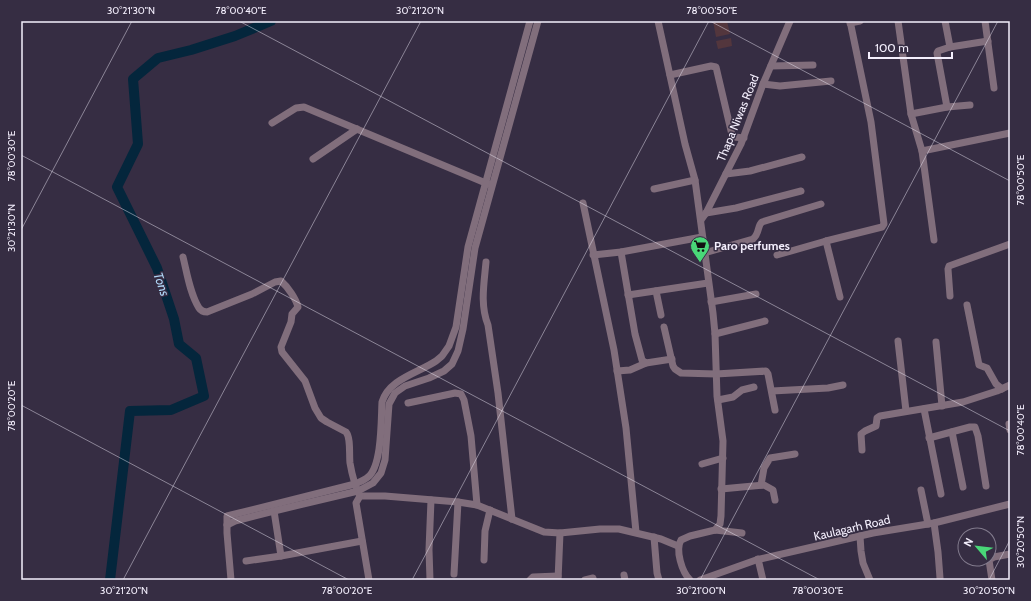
<svg xmlns="http://www.w3.org/2000/svg" width="1031" height="601" viewBox="0 0 1031 601" font-family="Cabin,sans-serif">
  <style>
    .pitch { fill: #53363d }
    .lines { fill: none; stroke-linecap: round; stroke-linejoin: round }
    .river { stroke: #04263c; stroke-width: 10 }
    .street { stroke: #816e7c; stroke-width: 7 }
    .ticks { fill: none; stroke: #f4effd; stroke-width: 1; stroke-opacity: 0.45 }
    .labels { text-anchor: middle; stroke-width: 3; stroke-linejoin: round; paint-order: stroke }
    .street-label { font-size: 12px; fill: #f4effd; stroke: #362d43 }
    .poi-label { font-size: 12px; font-weight: bold; fill: #f4effd; stroke: #362d43; text-anchor: start }
    .water-label { font-size: 13px; font-style: italic; fill: #afd6f6; stroke: #362d43 }
    .neatline { fill: none; stroke: #f4effd; stroke-width: 1.5 }
    .ticks-label { font-size: 10px; text-anchor: middle; fill: #f4effd }
  </style>
  <rect width="100%" height="100%" fill="#362d43"/>
  <!-- pitch -->
  <g class="pitch">
    <path d="M713 21H727L730 34 716 37Z"/>
    <path d="M731 38 732 46 718 49 716 41Z"/>
  </g>
  <g class="lines">
    <!-- river -->
    <path class="river" d="M110 580 130 411 171 410 204 396 196 358 179 344 174 319 157 268 117 187 138 144 133 79 158 58 191 50 235 36 271 21"/>
    <!-- street -->
    <g class="street">
      <path d="M658 21 685 144 695 180 713 313 715 334 717 396 723 441 721 516 720 524 715 530"/>
      <path d="M898 21 911 114 922 151 934 240"/>
      <path d="M945 21 950 47"/>
      <path d="M985 21 994 88"/>
      <path d="M850 23 860 21"/>
      <path d="M771 66 813 65"/>
      <path d="M670 75 711 66 716 67 732 135 734 137 744 138"/>
      <path d="M763 84 780 86 831 81"/>
      <path d="M947 107 937 53 938 51 950 47 988 41"/>
      <path d="M911 114 947 107 970 105"/>
      <path d="M272 123 296 108 304 107 488 184"/>
      <path d="M922 151 1010 133"/>
      <path d="M313 159 357 129"/>
      <path d="M726 174 750 171 802 157"/>
      <path d="M654 189 695 180"/>
      <path d="M583 203 614 350 626 428 636 532"/>
      <path d="M706 213 736 208 801 191"/>
      <path d="M701 220 706 213 741 144 763 84 790 21"/>
      <path d="M826 241 840 297"/>
      <path d="M621 252 635 334 642 360 646 363 672 359"/>
      <path d="M704 253 753 239C760 233 757 226 762 222L821 204"/>
      <path d="M593 255 621 252 702 237"/>
      <path d="M777 255 826 241 882 227 884 224 871 122 850 21"/>
      <path d="M183 257C187 273 190 294 199 308 201 311 204 312 207 312L252 294 275 282 281 281C288 287 296 299 298 307L292 314 291 322 281 347 282 352 305 381 315 408 321 418 327 422 346 432C351 438 349 455 350 463 352 475 355 486 360 496H385L458 502 477 505 544 532 560 533 600 529H619L661 539 678 546"/>
      <path d="M486 262C484 284 480 305 488 325L498 393 512 519"/>
      <path d="M656 291 661 315"/>
      <path d="M628 295 708 283"/>
      <path d="M950 296 948 269 949 266 1010 244"/>
      <path d="M711 302 756 294"/>
      <path d="M967 305 979 365 987 368 996 384 1002 389"/>
      <path d="M664 327 673 366 675 369 681 373 716 374 766 371 768 374 775 410"/>
      <path d="M715 334 765 321"/>
      <path d="M898 341 906 411"/>
      <path d="M936 342 942 406"/>
      <path d="M617 371 630 370 646 363"/>
      <path d="M772 391 828 388 843 385"/>
      <path d="M718 400 733 397 742 390 754 387"/>
      <path d="M408 403 455 393 461 394 464 400 471 436 477 505"/>
      <path d="M924 409 941 494"/>
      <path d="M1009 424 1010 430"/>
      <path d="M952 432 963 487"/>
      <path d="M929 438 970 427H975L978 436 986 486"/>
      <path d="M862 450 861 434 865 431 876 426 877 418 880 416 963 402 997 391 1010 385"/>
      <path d="M702 464 723 458"/>
      <path d="M761 485 764 468 770 458 795 454"/>
      <path d="M721 489 764 485 773 490 775 500"/>
      <path d="M921 490 928 524"/>
      <path d="M360 496 356 503 369 580"/>
      <path d="M274 511 281 556"/>
      <path d="M934 523 938 552 940 578"/>
      <path d="M227 525 235 521 274 511 358 491 373 483 381 473 385 460 389 404 395 393 405 386 429 378 444 371 452 364 458 351 463 329 475 248 538 21"/>
      <path d="M860 536 861 551 863 563 870 580"/>
      <path d="M654 537 657 573 659 580"/>
      <path d="M758 559 763 580"/>
      <path d="M484 560 485 531 490 510"/>
      <path d="M246 561 281 556 362 541"/>
      <path d="M454 574 458 502"/>
      <path d="M624 575 625 580"/>
      <path d="M231 580 227 533V516L355 484C359 482 365 480 368 477 382 466 381 420 382 402 389 379 418 373 436 361L442 356 449 346 456 327 468 247 530 21"/>
      <path d="M430 580 429 550 431 500"/>
      <path d="M530 580 533 577 558 576"/>
      <path d="M558 580 560 533"/>
      <path d="M585 580 593 578"/>
      <path d="M690 580C682 572 675 550 681 540L690 536 715 530 742 533"/>
      <path d="M700 580 756 560 873 533 934 523 1010 504"/>
      <path d="M992 580 989 560 994 557 1010 554"/>
    </g>
  </g>
  <!-- ticks -->
  <path class="ticks" d="M239 21 1010 431M710 21 1010 181M21 155 820 580M21 230 132 21M21 405 349 580M123 580 421 21M412 580 709 21M700 580 998 21M989 580 1010 540"/>
  <!-- icons -->
  <defs>
    <g id="supermarket-pin" transform="scale(1)"><path d="M0 17L-7.5 6A9.5 9.5 0 1 1 7.5 6Z" fill="#49d778" stroke="#362d43"/><path d="M-6-5.5h2.5l.6 2H6L4.5 2H-2.5L-4.4-4H-6ZM-1.5 3.2a1.3 1.3 0 1 0 .1 0ZM3 3.2a1.3 1.3 0 1 0 .1 0Z" fill="#111"/></g>
  </defs>
  <g fill-rule="evenodd">
    <use href="#supermarket-pin" x="700" y="246"/>
  </g>
  <g class="labels">
    <!-- street labels -->
    <g class="street-label">
      <text transform="translate(738 118) rotate(-68)" y="4">Thapa Niwas Road</text>
      <text transform="translate(852 528) rotate(-13)" y="4">Kaulagarh Road</text>
    </g>
    <!-- poi labels -->
    <g class="poi-label">
      <text x="714" y="250">Paro perfumes</text>
    </g>
    <!-- water labels -->
    <g class="water-label">
      <text transform="translate(162 284) rotate(71)" y="5">Tons</text>
    </g>
  </g>
  <!-- border -->
  <rect width="1031" height="601" fill="none" stroke="#362d43" stroke-width="44"/>
  <!-- north arrow -->
  <g transform="translate(977 547) rotate(298)"><circle r="19" fill="#362d43" stroke="#827b8d"/>
  <path d="M0-3L7 15L0 10L-7 15Z" fill="#49d778"/>
  <text y="-6" font-size="11" font-weight="bold" text-anchor="middle" fill="#f4effd">N</text>
  </g>
  <!-- scale -->
  <path d="M869 52v6h83v-6" fill="none" stroke="#f4effd" stroke-width="2"/>
  <text x="875" y="52" font-size="12" fill="#f4effd" stroke="#362d43" stroke-width="3" paint-order="stroke">100 m</text>
  <rect x="22" y="22" width="987" height="557" class="neatline"/>
  <g class="ticks-label">
    <text x="131" y="14">30°21'30"N</text>
    <text x="241" y="14">78°00'40"E</text>
    <text x="420" y="14">30°21'20"N</text>
    <text x="712" y="14">78°00'50"E</text>
    <text transform="translate(11 156) rotate(-90)" y="4">78°00'30"E</text>
    <text transform="translate(1020 180) rotate(-90)" y="4">78°00'50"E</text>
    <text transform="translate(11 228) rotate(-90)" y="4">30°21'30"N</text>
    <text transform="translate(11 406) rotate(-90)" y="4">78°00'20"E</text>
    <text transform="translate(1020 430) rotate(-90)" y="4">78°00'40"E</text>
    <text transform="translate(1020 542) rotate(-90)" y="4">30°20'50"N</text>
    <text x="124" y="594">30°21'20"N</text>
    <text x="347" y="594">78°00'20"E</text>
    <text x="701" y="594">30°21'00"N</text>
    <text x="818" y="594">78°00'30"E</text>
    <text x="989" y="594">30°20'50"N</text>
  </g>
</svg>
